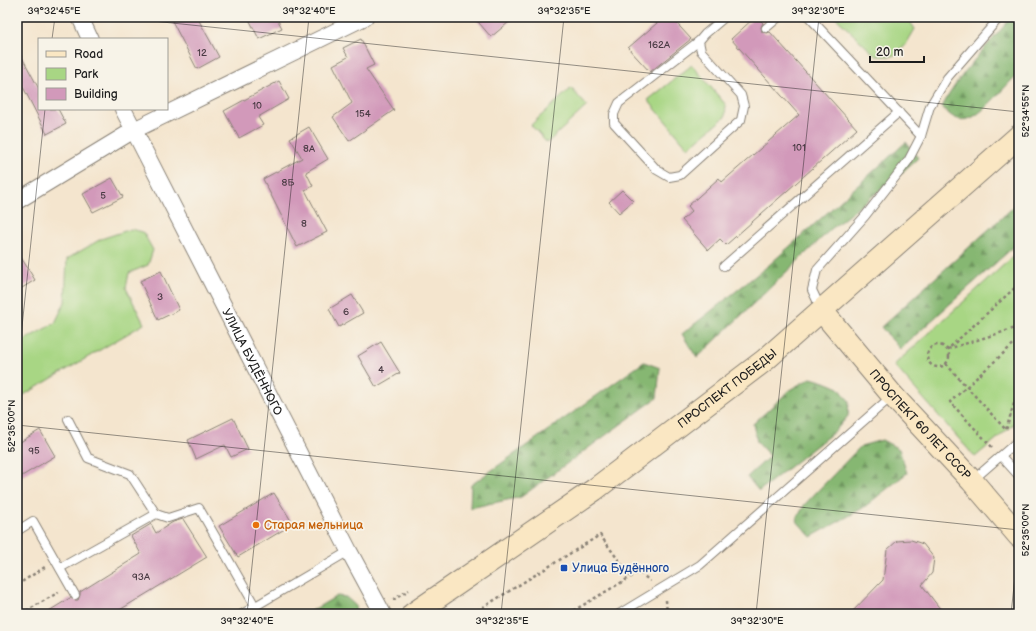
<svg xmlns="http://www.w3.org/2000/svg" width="1036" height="631" viewBox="0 0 1036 631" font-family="'Balsamiq Sans',sans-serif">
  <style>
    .green { fill: #a8d684; stroke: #627950 }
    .forest { fill: url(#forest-firs); stroke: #516a47 }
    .building { fill: #d299ba }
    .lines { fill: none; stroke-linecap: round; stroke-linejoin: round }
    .lane-casing { stroke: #888075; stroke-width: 10 }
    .street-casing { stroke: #888075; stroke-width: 18 }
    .secondary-casing { stroke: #888075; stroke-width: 24 }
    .path { stroke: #888075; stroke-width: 2.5; stroke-dasharray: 3 3; stroke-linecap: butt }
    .lane { stroke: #fff; stroke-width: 8 }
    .street { stroke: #fff; stroke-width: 16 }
    .secondary { stroke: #fae7c3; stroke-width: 22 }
    .ticks { fill: none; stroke: #1c1c1c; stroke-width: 1; stroke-opacity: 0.45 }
    .food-dot { fill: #e8710a; stroke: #f7f3e8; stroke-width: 1.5 }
    .transit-dot { fill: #1a4fb4; stroke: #f7f3e8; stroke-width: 1.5 }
    .labels { text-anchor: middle; stroke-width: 3.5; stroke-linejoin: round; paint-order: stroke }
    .number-label { font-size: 10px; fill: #4a3b44 }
    .street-label { font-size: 12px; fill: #1c1c1c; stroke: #f7f3e8 }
    .food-label { font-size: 12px; fill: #c56008; stroke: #f7f3e8; text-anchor: start }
    .transit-label { font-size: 12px; fill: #164399; stroke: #f7f3e8; text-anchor: start }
    .neatline { fill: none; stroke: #1c1c1c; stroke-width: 1.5 }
    .ticks-label { font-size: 10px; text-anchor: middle; fill: #1c1c1c }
  </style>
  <defs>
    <pattern id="forest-firs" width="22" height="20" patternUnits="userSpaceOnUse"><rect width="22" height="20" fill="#86b772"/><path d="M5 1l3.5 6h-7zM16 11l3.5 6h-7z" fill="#6d945d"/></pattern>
  </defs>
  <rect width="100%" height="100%" fill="#f7f3e8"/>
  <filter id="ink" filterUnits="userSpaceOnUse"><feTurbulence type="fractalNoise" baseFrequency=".025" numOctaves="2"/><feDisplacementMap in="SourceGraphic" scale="8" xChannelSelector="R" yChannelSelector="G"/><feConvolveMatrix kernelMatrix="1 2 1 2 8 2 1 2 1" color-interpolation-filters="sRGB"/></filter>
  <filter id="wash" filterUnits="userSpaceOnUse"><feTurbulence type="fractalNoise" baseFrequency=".012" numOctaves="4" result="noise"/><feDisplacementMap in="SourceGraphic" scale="16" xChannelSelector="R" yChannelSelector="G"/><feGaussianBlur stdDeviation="0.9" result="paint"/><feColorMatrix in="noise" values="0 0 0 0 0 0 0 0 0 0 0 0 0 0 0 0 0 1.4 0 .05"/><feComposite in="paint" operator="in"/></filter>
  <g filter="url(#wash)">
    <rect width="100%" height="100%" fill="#f4e5ce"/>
    <!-- green -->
    <g class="green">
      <path d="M835 17H907L915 29 905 46 893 56H876Z"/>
      <path d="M692 65 726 105 725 117 688 148 648 100Z"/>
      <path d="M571 88 587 106 547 143 531 125Z"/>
      <path d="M131 229 143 232 153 250 148 265 129 273 126 288 144 324 17 399V344L55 323 65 302 67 259 101 239Z"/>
      <path d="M1019 251V420L975 457 894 365Z"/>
    </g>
    <!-- forest -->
    <g class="forest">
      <path d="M1012 17H1019V73C1011 81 1003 89 995 98 978 115 963 132 942 107 958 75 989 44 1012 17Z"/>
      <path d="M906 142 918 158 898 176 831 229 697 358 682 334 769 265Z"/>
      <path d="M1019 202V242L900 349 881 327Z"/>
      <path d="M644 362 660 368 657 398 521 497 470 508 471 485Z"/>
      <path d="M811 378 825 382 839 388 849 401 848 416 835 431 759 491 747 477 770 456 757 442 753 424 791 389Z"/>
      <path d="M882 440 899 449 907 473 863 508 811 537 796 520 805 504 861 446Z"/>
      <path d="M337 596 346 597 356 606 355 614H306Z"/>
    </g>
    <g id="blocks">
      <!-- building -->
      <g class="building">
        <path d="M170 17H197L219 57 197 69Z"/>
        <path d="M248 17H276L282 28 259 39Z"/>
        <path d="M474 17H515L491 37Z"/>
        <path d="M664 17H671L691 39 650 72 628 48Z"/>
        <path d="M755 17H757L763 23 761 27 762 32 767 33 770 32 857 129 726 245 720 239 708 250 682 220 692 211 688 206 719 178 722 182 799 115 731 39Z"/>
        <path d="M361 39 374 65 366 69 394 110 349 141 333 117 352 103 333 65 348 57 343 48Z"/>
        <path d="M17 48 39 89V109H58L66 124 47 134 22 85 17 88Z"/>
        <path d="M279 81 289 99 258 117 263 125 239 138 224 111Z"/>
        <path d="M309 127 328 159 306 172 313 186 305 190 327 232 297 247 263 179 302 158 290 138Z"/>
        <path d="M112 178 123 197 93 212 83 194Z"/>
        <path d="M622 190 633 201 619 213 609 202Z"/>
        <path d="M17 251 35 280 17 291Z"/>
        <path d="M161 271 179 310 158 320 140 281Z"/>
        <path d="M352 295 363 313 339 327 329 309Z"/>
        <path d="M381 342 400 373 376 387 358 356Z"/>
        <path d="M233 418 248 449 231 457 225 445 196 459 188 440Z"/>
        <path d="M40 430 55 456 17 479V444Z"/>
        <path d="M274 493 293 524 238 557 219 526Z"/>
        <path d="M183 519 207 557 113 614H44L70 598 75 600H78L80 595V592L141 554 131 536 151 524 156 533 173 522Z"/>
        <path d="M911 540 923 544 934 558 932 573 922 585 944 614H850L883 580 887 550 897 541Z"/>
      </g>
    </g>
  </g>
  <g filter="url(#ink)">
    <use href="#blocks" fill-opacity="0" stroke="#888075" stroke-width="1"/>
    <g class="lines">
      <!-- lane casing -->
      <g class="lane-casing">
        <g id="lane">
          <path d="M809 17 921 136"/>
          <path d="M766 28 779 17"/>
          <path d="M699 41 701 51 741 95 744 106 741 120 680 175 669 177 657 170 614 123V114L619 103 699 41 705 34 725 17"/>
          <path d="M724 266 899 112"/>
          <path d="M821 309 812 290 817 270 865 216 908 161 921 136 930 106 947 78 1000 17"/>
          <path d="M68 419 88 458 130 474 156 514"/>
          <path d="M1001 456 1019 476"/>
          <path d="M973 480 1019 440"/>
          <path d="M17 531 33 521 75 595"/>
          <path d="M60 568 156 514 168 518 199 508 255 606"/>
          <path d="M242 614 349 551"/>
          <path d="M619 614 700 565 892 396"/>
        </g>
      </g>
      <!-- street casing -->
      <g class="street-casing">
        <g id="street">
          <path d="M80 17 90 39"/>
          <path id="s1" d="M123 109 349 551 383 614"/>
          <path d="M17 201 134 130 365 17"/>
        </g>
      </g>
      <!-- secondary casing -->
      <g class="secondary-casing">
        <g id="secondary">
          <path id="s2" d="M822 311 893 396 972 481 1019 536"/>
          <path id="s3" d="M413 614 594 490 765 360 1019 136"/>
        </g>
      </g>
      <!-- path -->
      <g class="path">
        <path d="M1019 284 948 349 1019 327"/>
        <circle cx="938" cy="356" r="11"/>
        <path d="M946 364 1006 430 1019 387"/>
        <path d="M992 447 950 402 1019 339"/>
        <path d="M17 585 45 567"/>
        <path d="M393 600 409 590"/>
        <path d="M666 600 667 614"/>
        <path d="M21 614 59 592"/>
        <path d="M472 614 600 535 631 577"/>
        <path d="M568 614 639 572 650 581"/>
      </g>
      <!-- lane -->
      <use href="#lane" class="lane"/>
      <!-- street -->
      <use href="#street" class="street"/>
      <!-- secondary -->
      <use href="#secondary" class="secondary"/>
    </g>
  </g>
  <!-- ticks -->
  <path class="ticks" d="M115 17 1019 112M52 39 55 17M17 374 45 109M17 425 1019 530M247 614 309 17M501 614 564 17M756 614 819 17M1011 614 1019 539"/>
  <!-- markers -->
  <circle class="food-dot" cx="256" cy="525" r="4"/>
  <rect class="transit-dot" x="560" y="564" width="8" height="8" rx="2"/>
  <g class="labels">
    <!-- number labels -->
    <g class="number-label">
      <text x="659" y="48">162А</text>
      <text x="202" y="56">12</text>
      <text x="257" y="109">10</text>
      <text x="363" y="117">154</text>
      <text x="799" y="151">101</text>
      <text x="309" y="152">8А</text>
      <text x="288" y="186">8Б</text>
      <text x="103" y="199">5</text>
      <text x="304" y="227">8</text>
      <text x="160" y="300">3</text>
      <text x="346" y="315">6</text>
      <text x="381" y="373">4</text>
      <text x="34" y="454">95</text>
      <text x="141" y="580">93А</text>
    </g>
    <!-- street labels -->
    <g class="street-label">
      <text dy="4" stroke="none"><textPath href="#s1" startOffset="284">УЛИЦА БУДЁННОГО</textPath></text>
      <text dy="4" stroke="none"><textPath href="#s3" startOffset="387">ПРОСПЕКТ ПОБЕДЫ</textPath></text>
      <text dy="4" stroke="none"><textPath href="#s2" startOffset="150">ПРОСПЕКТ 60 ЛЕТ СССР</textPath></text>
    </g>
    <!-- food labels -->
    <g class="food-label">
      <text x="264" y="529">Старая мельница</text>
    </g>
    <!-- transit labels -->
    <g class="transit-label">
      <text x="572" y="572">Улица Будённого</text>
    </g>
  </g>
  <!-- margin -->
  <rect width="1036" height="631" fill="none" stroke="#f7f3e8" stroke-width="44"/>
  <!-- legend -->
  <rect x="38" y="38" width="130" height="72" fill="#f7f3e8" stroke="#9f9d96"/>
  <rect x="46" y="51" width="20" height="6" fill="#fae7c3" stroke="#9f9d96"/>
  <text x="74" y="58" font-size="12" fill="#1c1c1c">Road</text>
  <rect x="46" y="68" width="20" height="12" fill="#a8d684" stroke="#9f9d96"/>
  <text x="74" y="78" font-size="12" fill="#1c1c1c">Park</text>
  <rect x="46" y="88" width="20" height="12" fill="#d299ba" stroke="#9f9d96"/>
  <text x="74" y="98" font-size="12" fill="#1c1c1c">Building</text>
  <!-- scale -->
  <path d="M870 56v6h54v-6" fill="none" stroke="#1c1c1c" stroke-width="2"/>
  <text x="876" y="56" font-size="12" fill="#1c1c1c" stroke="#f7f3e8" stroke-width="3" paint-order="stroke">20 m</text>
  <rect x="22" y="22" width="992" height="587" class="neatline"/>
  <g class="ticks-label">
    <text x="54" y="14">39°32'45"E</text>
    <text x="309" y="14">39°32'40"E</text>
    <text x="564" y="14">39°32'35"E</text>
    <text x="818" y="14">39°32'30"E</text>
    <text transform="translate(1025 111) rotate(-90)" y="4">52°34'55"N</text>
    <text transform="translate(11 426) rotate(-90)" y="4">52°35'00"N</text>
    <text transform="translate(1025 530) rotate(-90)" y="4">52°35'00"N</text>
    <text x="247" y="624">39°32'40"E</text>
    <text x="502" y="624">39°32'35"E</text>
    <text x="757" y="624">39°32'30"E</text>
  </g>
</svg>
